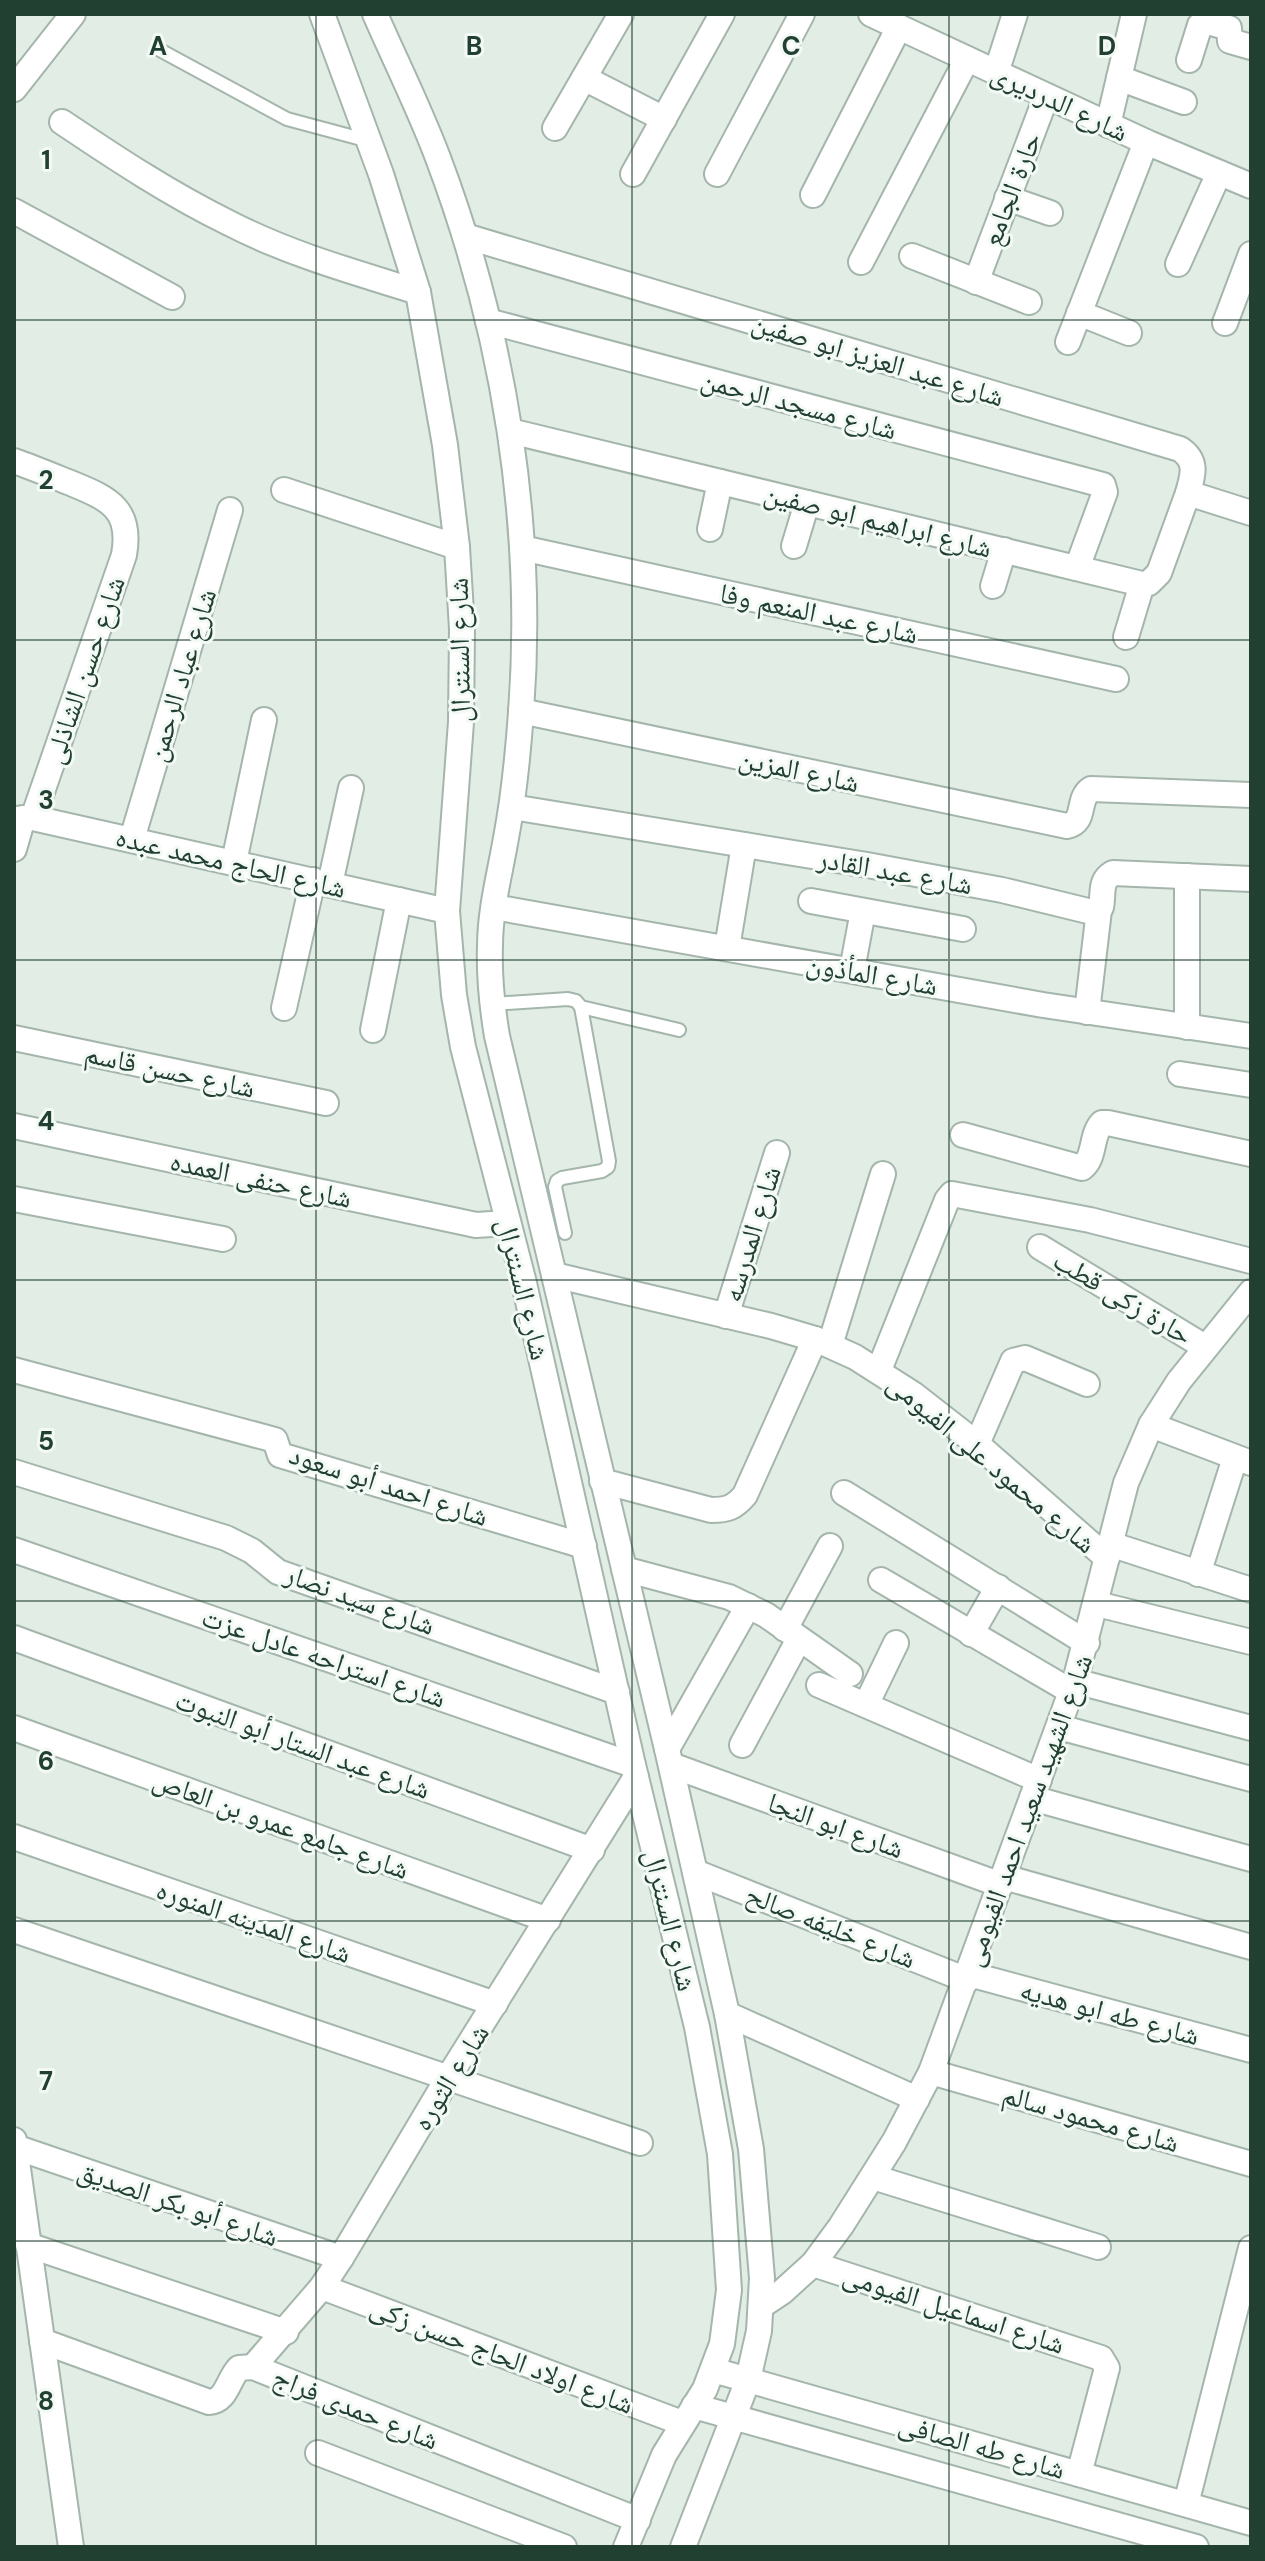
<svg xmlns="http://www.w3.org/2000/svg" width="1265" height="2561" viewBox="0 0 1265 2561" font-family="'DM Sans','Noto Naskh Arabic',sans-serif">
  <style>
    .lines { fill: none; stroke-linecap: round; stroke-linejoin: round }
    .service-casing { stroke: #a4b6ac; stroke-width: 16 }
    .minor-casing { stroke: #a4b6ac; stroke-width: 28 }
    .tertiary-casing { stroke: #a4b6ac; stroke-width: 28 }
    .service { stroke: #fff; stroke-width: 12 }
    .minor { stroke: #fff; stroke-width: 24 }
    .tertiary { stroke: #fff; stroke-width: 24 }
    .grid { fill: none; stroke: #214032; stroke-width: 2; stroke-opacity: 0.55 }
    .labels { text-anchor: middle; stroke-width: 6; stroke-linejoin: round; paint-order: stroke }
    .street-label { font-size: 28px; fill: #214032; stroke: #f3f9f5 }
    .grid-label { font-size: 26px; text-anchor: middle; font-weight: bold; fill: #214032; stroke: #f3f9f5; stroke-width: 6; stroke-linejoin: round; paint-order: stroke }
  </style>
  <rect width="100%" height="100%" fill="#e2ede6"/>
  <g class="lines">
    <!-- service casing -->
    <g class="service-casing">
      <g id="service">
        <path d="M158 49 287 119 369 141"/>
        <path d="M492 1004 568 999 576 1001 581 1007 679 1030"/>
        <path d="M565 1233 555 1187 557 1181 562 1178 602 1171 608 1167 609 1161 581 1007"/>
      </g>
    </g>
    <!-- minor casing -->
    <g class="minor-casing">
      <g id="minor">
        <path d="M871 14 1146 142 1251 186"/>
        <path d="M1189 60 1200 25 1204 21 1229 28 1230 41 1251 47"/>
        <path d="M996 73 1015 14"/>
        <path d="M584 78 664 119"/>
        <path d="M1119 78 1184 102"/>
        <path d="M14 89 73 14"/>
        <path d="M62 122C117 159 170 194 229 223 289 254 354 272 418 292"/>
        <path d="M1108 125 1134 14"/>
        <path d="M555 128 621 14"/>
        <path d="M633 174 722 14"/>
        <path d="M717 174 802 14"/>
        <path d="M813 195 899 27"/>
        <path d="M1007 198 1050 213"/>
        <path d="M14 211 172 297"/>
        <path d="M465 236 1180 449C1198 461 1193 475 1188 493L1251 513"/>
        <path d="M912 256 1029 302"/>
        <path d="M861 262 967 59"/>
        <path d="M1178 264 1219 173"/>
        <path d="M976 282 1046 97"/>
        <path d="M1079 313 1129 333"/>
        <path d="M488 321 1103 485 1105 492 1077 568"/>
        <path d="M1225 323 1251 254"/>
        <path d="M1068 342 1146 142"/>
        <path d="M510 431 1142 584 1149 583 1159 573 1188 493"/>
        <path d="M14 461C34 468 53 476 73 484 110 499 132 510 124 555L33 818"/>
        <path d="M284 490 457 547"/>
        <path d="M710 529 720 482"/>
        <path d="M794 546 807 503"/>
        <path d="M522 548 1116 679"/>
        <path d="M993 586 1004 550"/>
        <path d="M1126 637 1142 584"/>
        <path d="M521 711 1067 826C1087 822 1076 799 1091 789L1251 795"/>
        <path d="M512 807 867 865 1002 890 1092 912 1101 907C1104 893 1099 881 1113 873L1251 879"/>
        <path d="M14 819 33 818 447 911"/>
        <path d="M132 839 230 510"/>
        <path d="M14 849 23 818"/>
        <path d="M234 862 264 720"/>
        <path d="M1187 876V1027"/>
        <path d="M330 884 351 788"/>
        <path d="M811 901 963 929"/>
        <path d="M494 907 1043 1005 1251 1036"/>
        <path d="M727 948 744 845"/>
        <path d="M852 970 863 911"/>
        <path d="M284 1008 313 880"/>
        <path d="M1087 1012 1099 910"/>
        <path d="M373 1030 399 900"/>
        <path d="M14 1038 326 1103"/>
        <path d="M1180 1074 1251 1085"/>
        <path d="M14 1126 476 1225 508 1223"/>
        <path d="M963 1135 1082 1168C1096 1157 1090 1136 1102 1123H1108L1251 1154"/>
        <path d="M14 1199 223 1239"/>
        <path d="M1040 1247 1205 1347"/>
        <path d="M554 1275 771 1326 815 1339 855 1357 913 1394 977 1444 1107 1558"/>
        <path d="M726 1316 777 1153"/>
        <path d="M830 1345 883 1174"/>
        <path d="M14 1370 275 1440 280 1455 584 1546"/>
        <path d="M879 1370 947 1200 952 1194 1090 1220 1251 1261"/>
        <path d="M1151 1425 1251 1463"/>
        <path d="M977 1444 1013 1361 1025 1358 1087 1384"/>
        <path d="M14 1472 226 1538 252 1551 278 1572 617 1692"/>
        <path d="M602 1481 711 1510C727 1510 734 1508 745 1495L815 1339"/>
        <path d="M844 1493 1087 1643"/>
        <path d="M1110 1544 1251 1590"/>
        <path d="M14 1550 633 1765"/>
        <path d="M624 1569 729 1597 766 1615 850 1674"/>
        <path d="M1198 1574 1235 1458"/>
        <path d="M881 1580 1072 1692"/>
        <path d="M1097 1604 1251 1642"/>
        <path d="M785 1629 830 1546"/>
        <path d="M971 1634 998 1587"/>
        <path d="M14 1638 592 1850"/>
        <path d="M1075 1681 1251 1728"/>
        <path d="M819 1685 1039 1780"/>
        <path d="M866 1705 896 1643"/>
        <path d="M1059 1727 1251 1779"/>
        <path d="M14 1728 548 1920"/>
        <path d="M742 1745 799 1639"/>
        <path d="M667 1749 748 1606"/>
        <path d="M671 1765 1001 1885"/>
        <path d="M1032 1798 1251 1859"/>
        <path d="M14 1837 495 2004"/>
        <path d="M695 1872 967 1980"/>
        <path d="M1004 1877 1251 1947"/>
        <path d="M14 1930 640 2143"/>
        <path d="M969 1974 1251 2050"/>
        <path d="M727 2014 917 2099"/>
        <path d="M931 2072 1251 2164"/>
        <path d="M14 2140 71 2547"/>
        <path d="M15 2147 341 2258"/>
        <path d="M873 2177 1098 2247"/>
        <path d="M28 2245 286 2332"/>
        <path d="M813 2264 1101 2358 1107 2368 1079 2474"/>
        <path d="M322 2287 682 2423"/>
        <path d="M761 2306 782 2292 813 2264 841 2226 894 2142 931 2072 1075 1681 1126 1483 1151 1425 1179 1381 1251 1292"/>
        <path d="M42 2341 209 2402C227 2401 228 2379 239 2368L253 2367 638 2520"/>
        <path d="M253 2367 322 2287 341 2258 448 2078 636 1777"/>
        <path d="M318 2453 564 2547"/>
        <path d="M1186 2504 1251 2248"/>
      </g>
    </g>
    <!-- tertiary casing -->
    <g class="tertiary-casing">
      <g id="tertiary">
        <path d="M322 14 381 174 418 292 445 445 457 547 462 629 461 722 447 911 454 995 463 1047 523 1279 633 1765 697 2027 720 2154 729 2290 722 2344 705 2389 664 2455 626 2547"/>
        <path d="M375 14C396 62 420 110 438 158 504 333 535 525 521 712 518 754 514 796 506 838 500 873 490 910 490 946 489 976 492 1006 497 1036L667 1749 727 2014 751 2149 762 2278 759 2331 748 2380 683 2547"/>
        <path d="M713 2370 1251 2523"/>
        <path d="M694 2406 1196 2547"/>
      </g>
    </g>
    <!-- service -->
    <use href="#service" class="service"/>
    <!-- minor -->
    <use href="#minor" class="minor"/>
    <!-- tertiary -->
    <use href="#tertiary" class="tertiary"/>
  </g>
  <!-- grid -->
  <path class="grid" d="M316 14V2547M632 14V2547M949 14V2547M14 320H1251M14 640H1251M14 960H1251M14 1280H1251M14 1601H1251M14 1921H1251M14 2241H1251"/>
  <g class="labels">
    <!-- street labels -->
    <g class="street-label">
      <text transform="translate(1060 102) rotate(25)" y="10">شارع الدرديرى</text>
      <text transform="translate(1011 189) rotate(-69)" y="10">حارة الجامع</text>
      <text transform="translate(878 359) rotate(17)" y="10">شارع عبد العزيز ابو صفين</text>
      <text transform="translate(799 404) rotate(15)" y="10">شارع مسجد الرحمن</text>
      <text transform="translate(878 520) rotate(14)" y="10">شارع ابراهيم ابو صفين</text>
      <text transform="translate(819 613) rotate(12)" y="10">شارع عبد المنعم وفا</text>
      <text transform="translate(459 650) rotate(-91)" y="10">شارع السنترال</text>
      <text transform="translate(84 670) rotate(-71)" y="10">شارع حسن الشاذلى</text>
      <text transform="translate(181 675) rotate(-73)" y="10">شارع عباد الرحمن</text>
      <text transform="translate(799 770) rotate(12)" y="10">شارع المزين</text>
      <text transform="translate(231 862) rotate(13)" y="10">شارع الحاج محمد عبده</text>
      <text transform="translate(895 871) rotate(10)" y="10">شارع عبد القادر</text>
      <text transform="translate(872 974) rotate(10)" y="10">شارع المأذون</text>
      <text transform="translate(170 1070) rotate(12)" y="10">شارع حسن قاسم</text>
      <text transform="translate(261 1179) rotate(12)" y="10">شارع حنفى العمده</text>
      <text transform="translate(751 1234) rotate(-73)" y="10">شارع المدرسه</text>
      <text transform="translate(524 1289) rotate(76)" y="10">شارع السنترال</text>
      <text transform="translate(1123 1297) rotate(31)" y="10">حارة زكى قطب</text>
      <text transform="translate(992 1463) rotate(40)" y="10">شارع محمود على الفيومى</text>
      <text transform="translate(389 1485) rotate(18)" y="10">شارع احمد أبو سعود</text>
      <text transform="translate(360 1599) rotate(20)" y="10">شارع سيد نصار</text>
      <text transform="translate(324 1657) rotate(19)" y="10">شارع استراحه عادل عزت</text>
      <text transform="translate(303 1744) rotate(20)" y="10">شارع عبد الستار أبو النبوت</text>
      <text transform="translate(1027 1810) rotate(-70)" y="10">شارع الشهيد سعيد احمد الفيومى</text>
      <text transform="translate(281 1824) rotate(20)" y="10">شارع جامع عمرو بن العاص</text>
      <text transform="translate(836 1825) rotate(20)" y="10">شارع ابو النجا</text>
      <text transform="translate(671 1920) rotate(76)" y="10">شارع السنترال</text>
      <text transform="translate(254 1921) rotate(19)" y="10">شارع المدينه المنوره</text>
      <text transform="translate(831 1926) rotate(22)" y="10">شارع خليفه صالح</text>
      <text transform="translate(1110 2012) rotate(15)" y="10">شارع طه ابو هديه</text>
      <text transform="translate(450 2077) rotate(-58)" y="10">شارع الثوره</text>
      <text transform="translate(1091 2118) rotate(16)" y="10">شارع محمود سالم</text>
      <text transform="translate(178 2203) rotate(19)" y="10">شارع أبو بكر الصديق</text>
      <text transform="translate(954 2309) rotate(18)" y="10">شارع اسماعيل الفيومى</text>
      <text transform="translate(502 2355) rotate(21)" y="10">شارع اولاد الحاج حسن زكى</text>
      <text transform="translate(356 2408) rotate(22)" y="10">شارع حمدى فراج</text>
      <text transform="translate(982 2446) rotate(16)" y="10">شارع طه الصافى</text>
    </g>
  </g>
  <g class="grid-label">
    <text x="158" y="55">A</text>
    <text x="474" y="55">B</text>
    <text x="791" y="55">C</text>
    <text x="1107" y="55">D</text>
    <text x="46" y="169">1</text>
    <text x="46" y="489">2</text>
    <text x="46" y="809">3</text>
    <text x="46" y="1130">4</text>
    <text x="46" y="1450">5</text>
    <text x="46" y="1770">6</text>
    <text x="46" y="2090">7</text>
    <text x="46" y="2410">8</text>
  </g>
  <!-- border -->
  <rect width="1265" height="2561" fill="none" stroke="#214032" stroke-width="32"/>
</svg>
